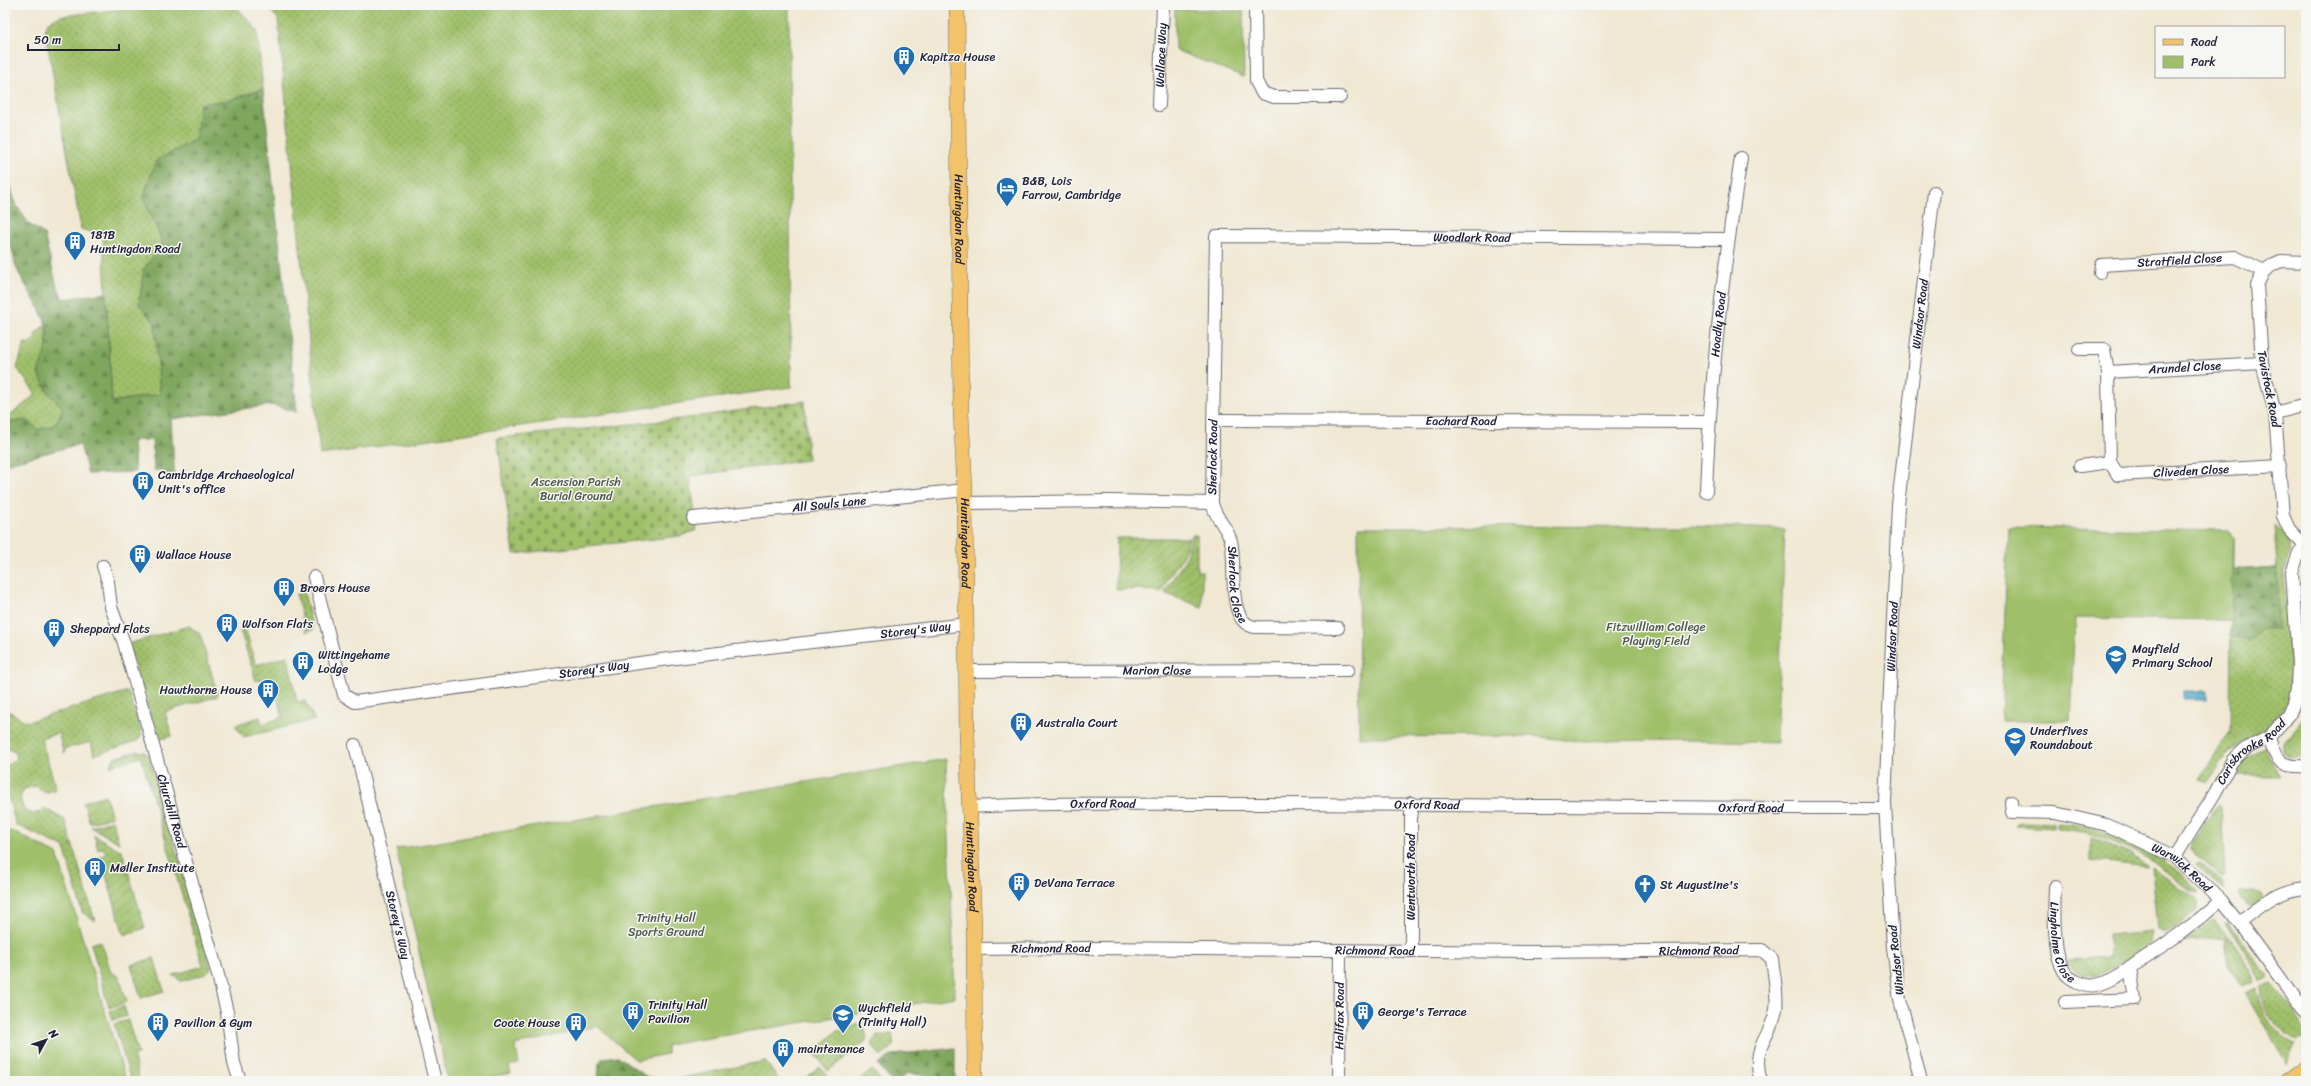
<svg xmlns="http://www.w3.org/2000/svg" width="2311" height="1086" viewBox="0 0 2311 1086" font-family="Sriracha,sans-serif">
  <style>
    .grass { fill: url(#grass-dots); stroke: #607152 }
    .forest { fill: url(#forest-firs); stroke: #50644c }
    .cemetery { fill: url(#cemetery-stones); stroke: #607152 }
    .park { fill: #9fc069; stroke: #607152 }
    .garden { fill: url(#garden-furrows); stroke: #607152 }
    .water { fill: url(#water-rules); stroke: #3c6886 }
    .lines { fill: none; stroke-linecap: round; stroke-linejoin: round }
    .minor-casing { stroke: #6a6770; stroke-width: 14 }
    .major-casing { stroke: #6a6770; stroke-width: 16 }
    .minor { stroke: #fff; stroke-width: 12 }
    .major { stroke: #f2c36a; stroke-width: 15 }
    .labels { text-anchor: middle; stroke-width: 3; stroke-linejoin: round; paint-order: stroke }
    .street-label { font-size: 12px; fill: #22223b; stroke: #f6f6f2 }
    .poi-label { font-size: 12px; fill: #22223b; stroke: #f6f6f2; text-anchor: start }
    .park-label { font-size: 12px; fill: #4e594b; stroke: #f6f6f2 }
  </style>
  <defs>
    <pattern id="grass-dots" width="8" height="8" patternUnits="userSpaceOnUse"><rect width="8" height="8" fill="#9fc069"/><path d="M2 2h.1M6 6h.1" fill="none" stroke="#819c58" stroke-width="1.8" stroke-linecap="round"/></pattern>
    <pattern id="forest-firs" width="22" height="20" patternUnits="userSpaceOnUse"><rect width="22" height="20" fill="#7fa65d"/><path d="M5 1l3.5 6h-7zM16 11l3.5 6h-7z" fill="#68874e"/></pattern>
    <pattern id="cemetery-stones" width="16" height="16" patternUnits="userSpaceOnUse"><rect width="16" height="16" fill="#9fc069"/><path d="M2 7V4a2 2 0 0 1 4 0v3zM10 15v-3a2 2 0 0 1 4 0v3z" fill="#819c58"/></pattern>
    <pattern id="garden-furrows" width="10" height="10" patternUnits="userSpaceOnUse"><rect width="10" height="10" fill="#9fc069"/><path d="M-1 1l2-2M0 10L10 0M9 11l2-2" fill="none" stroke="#819c58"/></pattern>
    <pattern id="water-rules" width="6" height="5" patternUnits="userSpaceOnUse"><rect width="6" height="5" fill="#55aed2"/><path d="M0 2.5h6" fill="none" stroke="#468dac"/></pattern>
  </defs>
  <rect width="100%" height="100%" fill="#f6f6f2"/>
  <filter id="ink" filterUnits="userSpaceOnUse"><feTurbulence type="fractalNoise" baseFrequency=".025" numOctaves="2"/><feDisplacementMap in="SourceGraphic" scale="8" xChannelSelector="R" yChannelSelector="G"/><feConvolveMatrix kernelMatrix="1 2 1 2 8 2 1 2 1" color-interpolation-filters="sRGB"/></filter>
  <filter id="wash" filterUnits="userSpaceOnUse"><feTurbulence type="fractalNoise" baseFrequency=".012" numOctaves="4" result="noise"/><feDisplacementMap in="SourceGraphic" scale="16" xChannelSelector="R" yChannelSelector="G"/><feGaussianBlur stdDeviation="0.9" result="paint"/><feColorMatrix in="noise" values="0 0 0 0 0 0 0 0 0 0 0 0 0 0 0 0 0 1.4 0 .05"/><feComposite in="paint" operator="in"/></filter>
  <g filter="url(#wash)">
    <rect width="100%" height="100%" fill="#f0e8d3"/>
    <!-- grass -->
    <g class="grass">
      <path d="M158 5H235L257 30 263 89 230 100 200 105 196 139 156 161 143 198 163 244 144 269 139 304 155 323 161 394 112 402 103 236 81 229 45 31 48 22 61 16Z"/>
      <path d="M266 5H789L791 387 320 455 278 19Z"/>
      <path d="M46 324 47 348 38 373 49 394 63 408 55 425 38 430 26 420 5 423V414H12L36 394 17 368 25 342 28 345 36 337 35 334Z"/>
      <path d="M2274 525 2288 538 2291 552 2284 572 2291 672 2288 704 2274 722 2229 752 2208 782 2200 779 2230 732 2231 620 2234 570 2277 567Z"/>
      <path d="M304 592 313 630 306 632 296 594Z"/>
      <path d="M189 626 200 634 218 696 165 712 172 736 161 739 156 735 128 644Z"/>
      <path d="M245 628 256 665 288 656 297 702 305 701 315 720 244 737 235 725 260 717 262 724 283 717 276 694 267 696 262 679 256 681 240 630Z"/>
      <path d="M128 691 141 731V737L137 741 94 755 91 742 65 749 64 753 58 733 41 738 56 789 45 793 36 786 24 789 20 798 24 810 33 814 43 811 44 808 65 820 95 921 82 912 64 847 16 825 5 786V767L17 758 15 752 5 748V701L8 711 27 722Z"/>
      <path d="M2306 715V756L2291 757 2284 752V743Z"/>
      <path d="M2266 746 2269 758 2280 776H2230L2240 760Z"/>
      <path d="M137 751 144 752 148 755 211 968 206 974 181 981 173 975 203 966 141 757 110 766 114 758Z"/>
      <path d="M2221 804 2225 875 2222 877 2190 850 2191 845 2216 807Z"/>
      <path d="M2020 822 2053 823V828L2016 826Z"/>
      <path d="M2057 823C2069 824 2083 824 2094 828 2122 838 2182 867 2199 891L2198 895 2147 858 2118 844 2089 833 2057 828Z"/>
      <path d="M2091 837 2129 853 2148 867 2091 860Z"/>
      <path d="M2199 862 2223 882 2225 890 2195 864Z"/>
      <path d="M2152 868 2190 894 2199 902 2197 911 2165 933 2158 929Z"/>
      <path d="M2255 891 2263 897 2259 904 2252 908 2248 906 2239 894 2240 892Z"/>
      <path d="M2215 919 2230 938 2184 941 2212 920Z"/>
      <path d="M2226 923H2229L2268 977 2259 981 2253 964Z"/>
      <path d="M2152 931 2150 944C2128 959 2087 996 2067 960L2109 957 2108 935Z"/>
      <path d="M2224 940H2232L2251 969 2254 982 2243 987 2228 964Z"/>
      <path d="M101 941 111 972 119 976 127 1002 109 1008 91 944Z"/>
      <path d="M154 958 164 991 141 998 131 965Z"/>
      <path d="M2272 983C2283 997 2305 1018 2302 1038L2296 1040C2275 1029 2262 1011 2261 986Z"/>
      <path d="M2256 989C2265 1014 2270 1032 2295 1044L2287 1064 2246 994Z"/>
      <path d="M124 1006 127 1016 113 1020 110 1011Z"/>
      <path d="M128 1020 138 1054 133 1055 140 1081H131L114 1024Z"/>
      <path d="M863 1023 867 1038 866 1041 828 1071 814 1052 837 1031Z"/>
      <path d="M878 1034 879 1036 892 1034 894 1046 881 1057 871 1043Z"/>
      <path d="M820 1067 831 1081H809L806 1078Z"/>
    </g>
    <!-- forest -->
    <g class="forest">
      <path d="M263 89 297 412 272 405 171 419 175 480 160 470H154L152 440H133L135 472 88 474 80 444 5 464V423L27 420 38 430 55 425 63 408 49 394 38 373C44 357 50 343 46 325 43 311 23 284 16 267 13 258 13 245 5 239V169L16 205 29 224 44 234 56 283 63 299 106 293 112 402 160 394 155 323 139 304 144 269 163 243 143 198 156 161 196 139 200 104 230 100Z"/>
      <path d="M2228 531 2234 538V570L2277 567 2278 629H2262L2250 641 2230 636 2231 620H2216Z"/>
      <path d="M955 1048V1081C938 1081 925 1075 908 1073L898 1081H891L878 1065 892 1055Z"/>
      <path d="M618 1056 647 1077 672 1080 607 1081 606 1079 598 1081 599 1063 603 1058Z"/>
    </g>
    <!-- cemetery -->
    <path class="cemetery" d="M805 401 808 460 690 476 697 530 681 536 514 554 497 438 680 419Z"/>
    <!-- park -->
    <g class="park">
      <path d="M1175 9 1243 11 1244 77 1175 50Z"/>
      <path d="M1687 526 1785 529 1776 743 1702 740 1572 741 1533 736 1359 737 1358 527Z"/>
      <path d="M2008 527 2228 531 2234 538 2231 620 2075 618 2070 721H2001Z"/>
      <path d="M946 759 955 997 667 1045V1054L636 1060 597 1026 515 1045 519 1063 509 1066 511 1073 473 1081H448L396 849Z"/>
      <path d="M12 831 57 854 126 1081H5V834Z"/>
    </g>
    <!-- garden -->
    <g class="garden">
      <path d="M1192 535H1197V571H1202V607L1164 593 1187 556Z"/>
      <path d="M1117 538H1189C1184 562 1168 573 1161 593L1140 589 1116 590Z"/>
      <path d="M105 795 112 817 90 823 83 802Z"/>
      <path d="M112 820 119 843 91 827Z"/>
      <path d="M94 835 122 851 145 928 124 935 100 856H103L106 852 102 848 98 850Z"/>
      <path d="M765 1061 780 1081H670L672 1080Z"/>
      <path d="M872 1070 881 1081H858Z"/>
    </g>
    <!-- water -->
    <rect class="water" x="2183" y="691" width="24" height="9"/>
  </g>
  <g filter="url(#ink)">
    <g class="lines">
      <!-- minor casing -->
      <g class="minor-casing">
        <g id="minor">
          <path d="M1255 5 1256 81 1262 93 1274 97H1340"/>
          <path id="s1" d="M1159 105 1163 5"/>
          <path id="s2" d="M2100 273 2101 265 2235 257 2264 271"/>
          <path id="s3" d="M2079 349H2104L2108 372 2110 462 2118 475 2280 466"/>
          <path id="s4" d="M2108 372 2262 363"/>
          <path d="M2275 413 2306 405"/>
          <path id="s5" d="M1214 420 1708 422"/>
          <path d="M2080 466 2110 462"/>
          <path id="s6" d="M1706 492C1710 380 1723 268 1741 158"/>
          <path id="s7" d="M965 503 1111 501 1212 503 1216 236 1728 239"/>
          <path id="s8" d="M1212 503C1215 518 1227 527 1231 541 1237 563 1225 623 1255 627L1338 628"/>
          <path id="s9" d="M693 518 965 490"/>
          <path d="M2305 546 2289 529 2283 516 2275 413 2262 363 2257 285 2264 271 2274 264 2281 261 2306 262"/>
          <path id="s10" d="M103 566 108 582 111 607 124 643 218 975 227 1012 234 1063 240 1081"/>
          <path id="s11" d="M314 577 344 695 355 702 676 658 966 624"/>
          <path id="s12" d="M966 671 1348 670"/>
          <path d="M2269 737C2275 760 2280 768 2306 766"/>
          <path id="s13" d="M355 745 435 1081"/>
          <path id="s14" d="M2011 802 2012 812 2055 813 2107 825 2175 857 2221 900 2239 922 2306 1013"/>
          <path id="s15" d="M969 807C1052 802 1135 804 1218 804 1440 803 1663 809 1885 808"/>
          <path id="s16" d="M2175 857 2215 793 2232 761 2245 749 2269 737 2289 715 2294 703 2297 689 2298 663 2292 572 2298 555 2306 545"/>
          <path id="s17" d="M2055 887C2054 909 2053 953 2064 971 2069 980 2086 987 2096 985 2111 982 2126 971 2138 962 2167 943 2196 924 2221 900"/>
          <path d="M2239 922C2261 905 2278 890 2306 888"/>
          <path id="s18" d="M974 949 1094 948 1530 952 1762 950 1772 959C1774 976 1778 993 1776 1009 1772 1037 1750 1046 1761 1081"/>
          <path d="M1411 951V803"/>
          <path d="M2065 1002 2135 999 2130 968"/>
          <path id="s19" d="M1339 1081 1340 950"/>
          <path id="s20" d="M1921 1081 1900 1000 1893 948 1885 803 1898 505 1934 192"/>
        </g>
      </g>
      <!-- major casing -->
      <g class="major-casing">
        <g id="major">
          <path id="s21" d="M957 5 961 413 965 490 967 736 974 929 975 1081"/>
          <path d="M2288 1081 2306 1068"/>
        </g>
      </g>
      <!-- minor -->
      <use href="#minor" class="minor"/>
      <!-- major -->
      <use href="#major" class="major"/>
    </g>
  </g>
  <!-- icons -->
  <defs>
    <g id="building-pin" transform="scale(1.15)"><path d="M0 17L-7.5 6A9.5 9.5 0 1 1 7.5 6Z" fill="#1f6fb2" stroke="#f6f6f2"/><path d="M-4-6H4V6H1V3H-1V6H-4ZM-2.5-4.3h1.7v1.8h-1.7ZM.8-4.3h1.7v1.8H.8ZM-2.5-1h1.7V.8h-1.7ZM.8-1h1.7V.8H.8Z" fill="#fff"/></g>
    <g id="hotel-pin" transform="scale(1.15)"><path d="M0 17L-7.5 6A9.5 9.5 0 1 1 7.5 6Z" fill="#1f6fb2" stroke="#f6f6f2"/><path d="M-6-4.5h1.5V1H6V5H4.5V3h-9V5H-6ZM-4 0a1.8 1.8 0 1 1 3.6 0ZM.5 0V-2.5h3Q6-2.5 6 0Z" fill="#fff"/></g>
    <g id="school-pin" transform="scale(1.15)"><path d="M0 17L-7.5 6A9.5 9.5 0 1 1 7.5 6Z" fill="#1f6fb2" stroke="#f6f6f2"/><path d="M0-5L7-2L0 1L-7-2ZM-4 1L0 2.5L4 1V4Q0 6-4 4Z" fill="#fff"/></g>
    <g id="church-pin" transform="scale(1.15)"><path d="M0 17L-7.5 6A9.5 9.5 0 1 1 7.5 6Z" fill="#1f6fb2" stroke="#f6f6f2"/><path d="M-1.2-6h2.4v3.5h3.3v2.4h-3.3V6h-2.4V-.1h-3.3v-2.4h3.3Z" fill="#fff"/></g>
    <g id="university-pin" transform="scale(1.15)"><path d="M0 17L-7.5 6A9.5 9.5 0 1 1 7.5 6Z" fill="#1f6fb2" stroke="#f6f6f2"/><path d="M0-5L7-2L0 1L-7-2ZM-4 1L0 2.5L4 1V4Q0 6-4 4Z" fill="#fff"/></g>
  </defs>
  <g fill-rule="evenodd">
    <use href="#building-pin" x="904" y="57"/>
    <use href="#hotel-pin" x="1007" y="188"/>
    <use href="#building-pin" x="75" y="242"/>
    <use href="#building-pin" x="143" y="482"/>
    <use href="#building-pin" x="140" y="555"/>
    <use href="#building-pin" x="284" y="588"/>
    <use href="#building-pin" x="227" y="624"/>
    <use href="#building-pin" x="54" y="629"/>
    <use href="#school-pin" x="2116" y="656"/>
    <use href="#building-pin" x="303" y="662"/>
    <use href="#building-pin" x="268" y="690"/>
    <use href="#building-pin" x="1021" y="723"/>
    <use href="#school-pin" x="2015" y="738"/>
    <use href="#building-pin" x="95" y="868"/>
    <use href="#building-pin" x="1019" y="883"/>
    <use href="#church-pin" x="1645" y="885"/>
    <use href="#building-pin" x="633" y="1012"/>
    <use href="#building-pin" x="1363" y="1012"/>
    <use href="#university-pin" x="843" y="1015"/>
    <use href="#building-pin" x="158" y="1023"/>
    <use href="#building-pin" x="576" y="1023"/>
    <use href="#building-pin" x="783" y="1049"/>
  </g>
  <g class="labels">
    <!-- street labels -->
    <g class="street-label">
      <text dy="4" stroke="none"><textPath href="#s1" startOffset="50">Wallace Way</textPath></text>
      <text dy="4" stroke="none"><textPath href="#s21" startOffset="214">Huntingdon Road</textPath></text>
      <text dy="4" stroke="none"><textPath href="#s7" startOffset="770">Woodlark Road</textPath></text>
      <text dy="4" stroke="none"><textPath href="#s2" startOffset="87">Stratfield Close</textPath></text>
      <text dy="4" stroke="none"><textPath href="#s20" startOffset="772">Windsor Road</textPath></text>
      <text dy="4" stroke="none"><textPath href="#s6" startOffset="168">Hoadly Road</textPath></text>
      <text dy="4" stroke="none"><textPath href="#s4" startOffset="77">Arundel Close</textPath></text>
      <text transform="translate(2269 389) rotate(79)" y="4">Tavistock Road</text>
      <text dy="4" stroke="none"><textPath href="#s5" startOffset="247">Eachard Road</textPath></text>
      <text dy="4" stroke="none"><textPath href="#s7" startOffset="293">Sherlock Road</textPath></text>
      <text dy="4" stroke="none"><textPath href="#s3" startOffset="227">Cliveden Close</textPath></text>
      <text dy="4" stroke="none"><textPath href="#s9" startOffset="137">All Souls Lane</textPath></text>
      <text dy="4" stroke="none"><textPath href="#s21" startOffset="538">Huntingdon Road</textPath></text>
      <text dy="4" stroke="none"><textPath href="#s8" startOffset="87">Sherlock Close</textPath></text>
      <text dy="4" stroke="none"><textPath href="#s11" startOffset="700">Storey's Way</textPath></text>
      <text dy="4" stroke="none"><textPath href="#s20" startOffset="448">Windsor Road</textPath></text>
      <text dy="4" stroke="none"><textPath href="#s11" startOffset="376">Storey's Way</textPath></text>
      <text dy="4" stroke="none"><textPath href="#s12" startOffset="191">Marion Close</textPath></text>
      <text dy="4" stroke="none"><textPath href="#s16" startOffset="132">Carisbrooke Road</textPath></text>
      <text dy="4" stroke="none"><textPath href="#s15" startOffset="134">Oxford Road</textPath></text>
      <text dy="4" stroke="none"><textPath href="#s15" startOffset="458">Oxford Road</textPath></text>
      <text dy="4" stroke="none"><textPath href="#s15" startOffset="782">Oxford Road</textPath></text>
      <text dy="4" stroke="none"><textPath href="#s10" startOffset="255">Churchill Road</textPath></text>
      <text dy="4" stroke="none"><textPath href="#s21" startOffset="862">Huntingdon Road</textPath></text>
      <text dy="4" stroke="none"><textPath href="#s14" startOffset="193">Warwick Road</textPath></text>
      <text transform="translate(1411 877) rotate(-90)" y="4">Wentworth Road</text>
      <text dy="4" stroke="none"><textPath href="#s13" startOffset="185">Storey's Way</textPath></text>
      <text dy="4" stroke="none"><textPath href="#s17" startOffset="57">Lingholme Close</textPath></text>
      <text dy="4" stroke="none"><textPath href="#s18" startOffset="77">Richmond Road</textPath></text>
      <text dy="4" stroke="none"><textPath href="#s18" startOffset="401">Richmond Road</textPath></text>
      <text dy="4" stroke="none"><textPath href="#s18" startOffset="725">Richmond Road</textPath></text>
      <text transform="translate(1896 960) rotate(-96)" y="4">Windsor Road</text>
      <text dy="4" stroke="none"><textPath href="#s19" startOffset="65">Halifax Road</textPath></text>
    </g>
    <!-- poi labels -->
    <g class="poi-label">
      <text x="920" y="61">Kapitza House</text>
      <text x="1022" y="185">B&amp;B, Lois<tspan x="1022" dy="14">Farrow, Cambridge</tspan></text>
      <text x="90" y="239">181B<tspan x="90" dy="14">Huntingdon Road</tspan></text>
      <text x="158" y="479">Cambridge Archaeological<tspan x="158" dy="14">Unit's office</tspan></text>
      <text x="156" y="559">Wallace House</text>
      <text x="300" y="592">Broers House</text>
      <text x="242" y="628">Wolfson Flats</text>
      <text x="70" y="633">Sheppard Flats</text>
      <text x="2132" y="653">Mayfield<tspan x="2132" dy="14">Primary School</tspan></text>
      <text x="318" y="659">Wittingehame<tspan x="318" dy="14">Lodge</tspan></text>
      <text x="252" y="694" text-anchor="end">Hawthorne House</text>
      <text x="1036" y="727">Australia Court</text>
      <text x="2030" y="735">Underfives<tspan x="2030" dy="14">Roundabout</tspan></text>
      <text x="110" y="872">Møller Institute</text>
      <text x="1034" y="887">DeVana Terrace</text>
      <text x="1660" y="889">St Augustine's</text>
      <text x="648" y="1009">Trinity Hall<tspan x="648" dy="14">Pavilion</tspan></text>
      <text x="858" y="1012">Wychfield<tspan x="858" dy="14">(Trinity Hall)</tspan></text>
      <text x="1378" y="1016">George's Terrace</text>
      <text x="174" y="1027">Pavilion &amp; Gym</text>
      <text x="560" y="1027" text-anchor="end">Coote House</text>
      <text x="798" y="1053">maintenance</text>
    </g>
    <!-- park labels -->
    <g class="park-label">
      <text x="576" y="486">Ascension Parish<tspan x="576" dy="14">Burial Ground</tspan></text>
      <text x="1656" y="631">Fitzwilliam College<tspan x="1656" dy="14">Playing Field</tspan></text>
      <text x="666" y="922">Trinity Hall<tspan x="666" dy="14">Sports Ground</tspan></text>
    </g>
  </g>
  <!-- margin -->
  <rect width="2311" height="1086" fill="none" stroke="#f6f6f2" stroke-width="20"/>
  <!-- legend -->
  <rect x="2155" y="26" width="130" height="52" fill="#f6f6f2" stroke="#a1a1a9"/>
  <rect x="2163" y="39" width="20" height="6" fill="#f2c36a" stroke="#a1a1a9"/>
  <text x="2191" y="46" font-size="12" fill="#22223b">Road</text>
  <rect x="2163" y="56" width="20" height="12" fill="#9fc069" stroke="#a1a1a9"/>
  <text x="2191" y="66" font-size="12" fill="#22223b">Park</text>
  <!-- north arrow -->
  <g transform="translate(46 1040) rotate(50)" stroke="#f6f6f2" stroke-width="3" paint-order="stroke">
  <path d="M0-3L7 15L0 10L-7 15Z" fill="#22223b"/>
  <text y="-6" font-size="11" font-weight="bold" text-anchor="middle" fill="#22223b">N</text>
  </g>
  <!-- scale -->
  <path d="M28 44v6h91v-6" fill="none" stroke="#22223b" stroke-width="2"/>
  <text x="34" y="44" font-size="12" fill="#22223b" stroke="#f6f6f2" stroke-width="3" paint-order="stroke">50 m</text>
</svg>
